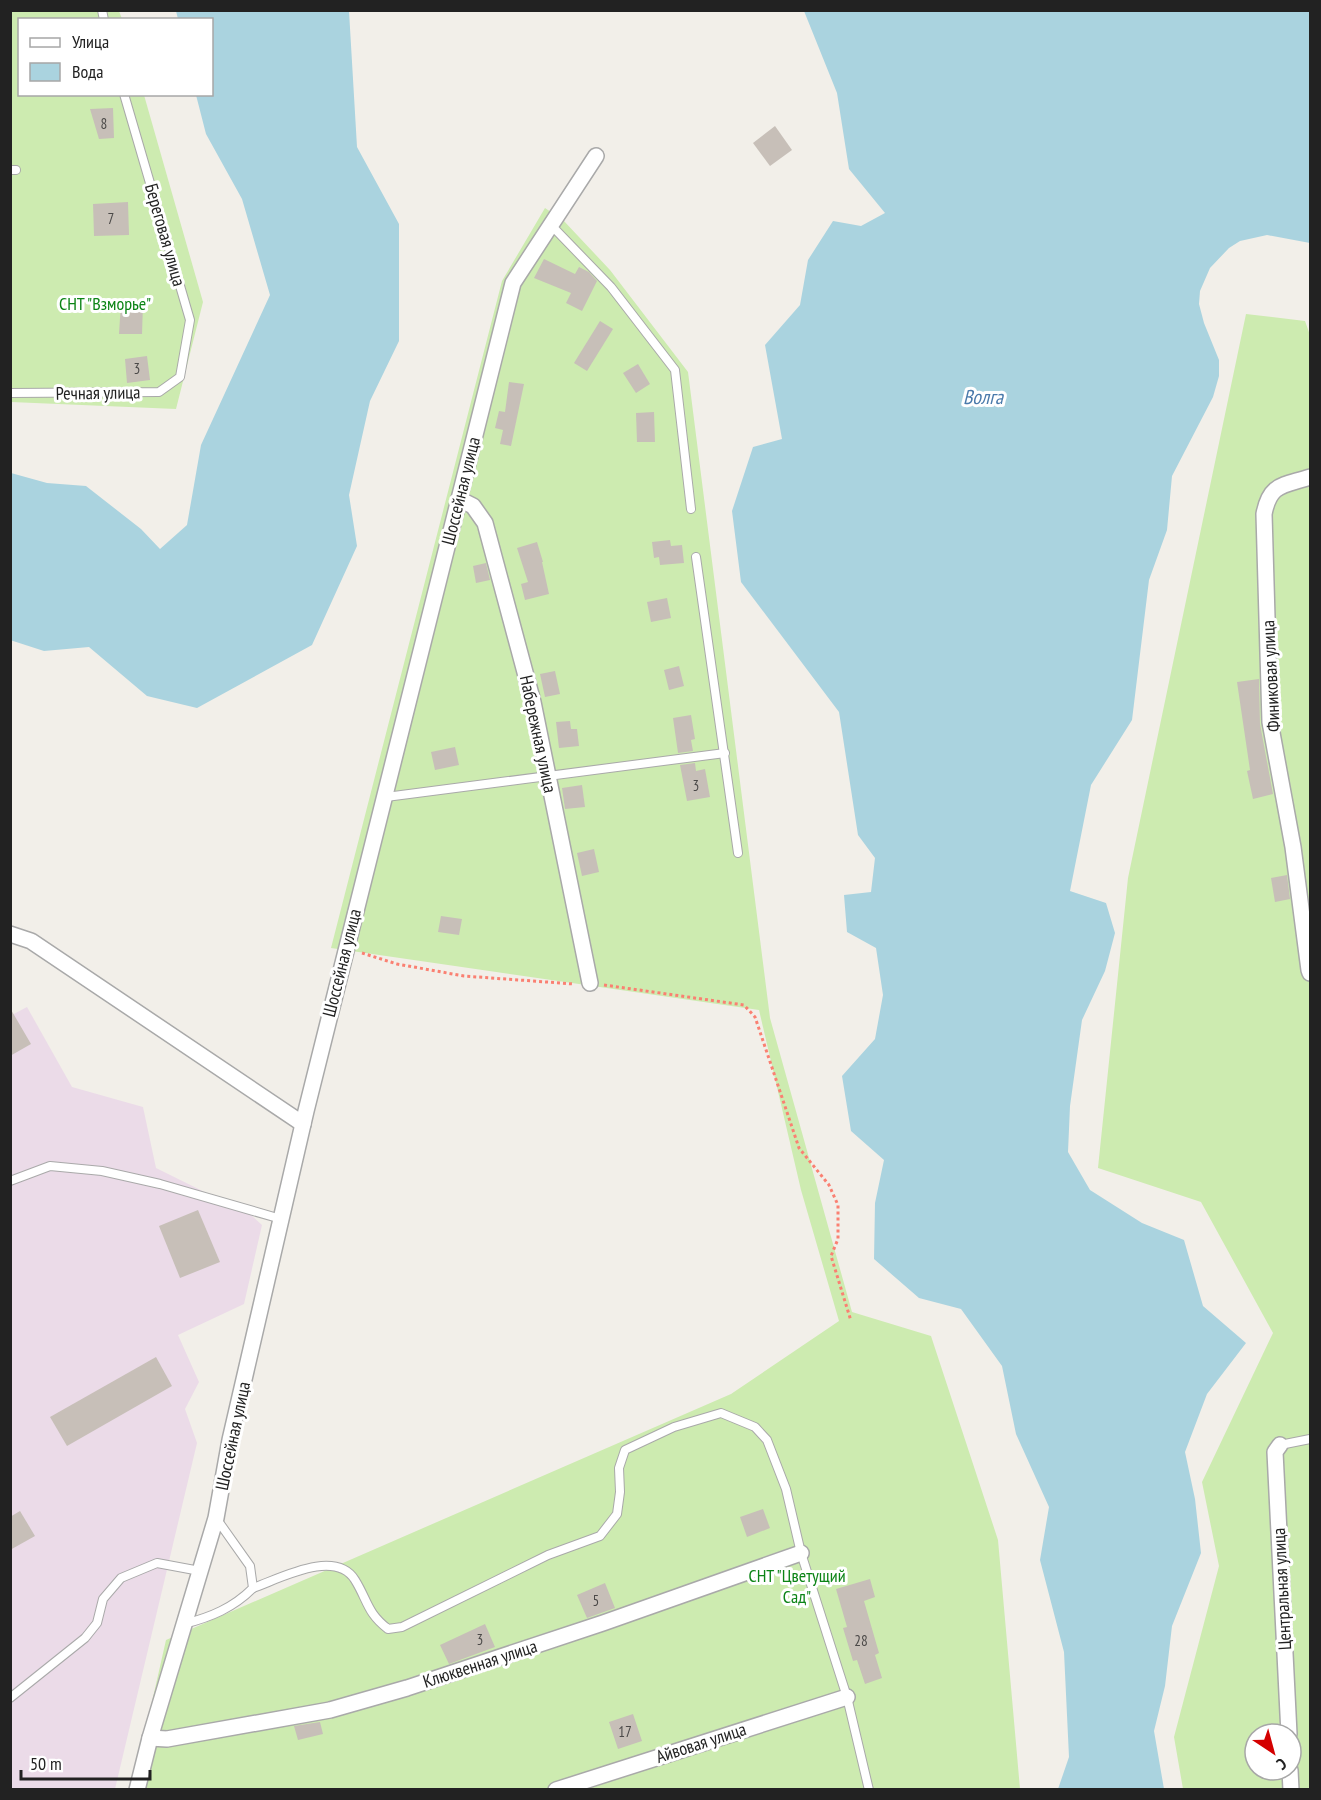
<svg xmlns="http://www.w3.org/2000/svg" width="1321" height="1800" viewBox="0 0 1321 1800" font-family="'PT Sans Narrow',sans-serif">
  <style>
    .industrial { fill: #ebdbe8 }
    .grass { fill: #cdebb0; fill-rule: evenodd }
    .water { fill: #aad3df }
    .building { fill: #c7bfb8 }
    .lines { fill: none; stroke-linecap: round; stroke-linejoin: round }
    .service-casing { stroke: #a9a9a9; stroke-width: 10 }
    .minor-casing { stroke: #a9a9a9; stroke-width: 18 }
    .path { stroke: #fa8072; stroke-width: 3; stroke-dasharray: 3 3; stroke-linecap: butt }
    .service { stroke: #fff; stroke-width: 8 }
    .minor { stroke: #fff; stroke-width: 15 }
    .labels { text-anchor: middle; stroke-width: 6; stroke-linejoin: round; paint-order: stroke }
    .number-label { font-size: 15px; fill: #4b4948 }
    .street-label { font-size: 18px; fill: #222; stroke: #fff }
    .park-label { font-size: 18px; fill: #0c8416; stroke: #fff }
    .water-label { font-size: 20px; font-style: italic; fill: #4a7aab; stroke: #fff }
  </style>
  <rect width="100%" height="100%" fill="#f2efe9"/>
  <!-- industrial -->
  <path class="industrial" d="M27 1007 72 1087 143 1107 156 1168 251 1215 262 1225 244 1304 178 1335 199 1382 185 1409 197 1443 115 1789H11L10 1016Z"/>
  <!-- grass -->
  <g class="grass">
    <path d="M11 11H119L122 19 20 20V94L144 95 203 302 176 409 11 402Z"/>
    <path d="M545 208 563 220 610 270 688 372 770 1018 852 1312 931 1336 998 1540 1020 1789 132 1790 166 1640 731 1394 839 1321 801 1190 759 1010 331 948 502 281Z"/>
    <path d="M1246 314 1305 321 1310 335V1789H1183L1174 1737 1219 1566 1202 1482 1273 1333 1201 1202 1098 1168 1128 878ZM1255 1734H1291V1770H1255Z"/>
  </g>
  <!-- water -->
  <g class="water">
    <path d="M176 11H349L357 147 399 224V341L370 401 349 495 357 546 312 645 197 708 147 696 89 647 44 651 10 640 11 473 47 483 86 486 141 529 160 549 187 525 201 445 270 295 242 199 206 134 196 95 212 94V20L178 19Z"/>
    <path d="M804 11H1310V243L1267 235 1240 241 1229 248 1210 268 1200 291 1199 304 1204 323 1219 360V376L1213 397 1172 476 1167 530 1149 580 1132 720 1091 785 1070 891 1106 903 1115 933 1105 971 1082 1020 1070 1106 1068 1152 1090 1190 1142 1223 1184 1240 1203 1306 1246 1343 1207 1394 1185 1452 1195 1499 1201 1553 1172 1626 1165 1686 1154 1731 1164 1789H1058L1069 1757 1064 1652 1040 1560 1049 1507 1016 1434 1002 1366 961 1309 919 1298 874 1259 875 1203 884 1160 851 1131 842 1076 875 1039 883 995 876 948 847 932 844 895 871 892 875 858 858 835 839 712 741 582 732 511 753 447 782 439 765 345 800 305 808 260 833 221 861 226 885 213 849 169 837 93Z"/>
  </g>
  <!-- building -->
  <g class="building">
    <path d="M113 108 114 138 99 139 90 109Z"/>
    <path d="M775 126 792 150 770 166 753 143Z"/>
    <path d="M128 202 129 235 94 236 93 204Z"/>
    <path d="M544 259 575 274 579 267 589 272 597 281 582 311 566 303 571 293 534 278Z"/>
    <path d="M121 303 143 304 142 334H119Z"/>
    <path d="M600 321 613 329 587 371 574 363Z"/>
    <path d="M147 356 150 380 127 383 125 359Z"/>
    <path d="M638 364 650 384 636 393 623 373Z"/>
    <path d="M509 382 524 384 511 446 500 444 503 430 495 428 499 411 505 412Z"/>
    <path d="M654 412 655 442H637L636 413Z"/>
    <path d="M670 540 671 546 682 545 684 563 660 565 659 557 654 558 652 542Z"/>
    <path d="M537 542 543 562H542L549 594 525 600 521 584 528 582 517 548Z"/>
    <path d="M486 563 490 580 476 583 473 566Z"/>
    <path d="M667 598 671 618 651 622 647 602Z"/>
    <path d="M679 666 684 686 669 690 664 670Z"/>
    <path d="M555 671 560 694 545 697 540 674Z"/>
    <path d="M1259 679 1260 724 1273 794 1253 799 1247 771 1250 770 1237 682Z"/>
    <path d="M691 715 695 739 691 740 693 751 678 753 673 718Z"/>
    <path d="M570 721 571 729H577L579 746 559 748 556 722Z"/>
    <path d="M455 747 459 765 435 770 431 752Z"/>
    <path d="M695 763 696 771 705 769 710 797 687 801 680 765Z"/>
    <path d="M582 785 585 807 565 809 562 788Z"/>
    <path d="M594 849 599 872 582 876 577 853Z"/>
    <path d="M1287 875 1290 899 1275 902 1271 878Z"/>
    <path d="M441 916 462 919 459 935 438 932Z"/>
    <path d="M10 1008 31 1044 10 1056Z"/>
    <path d="M198 1210 220 1262 180 1278 159 1226Z"/>
    <path d="M156 1357 172 1386 67 1446 50 1417Z"/>
    <path d="M763 1509 770 1528 747 1537 740 1517Z"/>
    <path d="M20 1511 35 1536 10 1550V1517Z"/>
    <path d="M870 1579 875 1597 864 1601 879 1653 875 1655 882 1678 865 1684 857 1660 853 1661 843 1628 847 1627 836 1589Z"/>
    <path d="M605 1583 615 1608 587 1618 577 1595Z"/>
    <path d="M485 1624 495 1647 449 1664 440 1645Z"/>
    <path d="M633 1714 642 1741 618 1749 609 1722Z"/>
    <path d="M320 1722 323 1734 298 1740 294 1726Z"/>
  </g>
  <g class="lines">
    <!-- service casing -->
    <g class="service-casing">
      <g id="service">
        <path d="M102 10 104 20"/>
        <path d="M10 170H16"/>
        <path d="M551 225 611 287 675 370 691 509"/>
        <path d="M10 393 159 392 180 377 190 320 124 94"/>
        <path d="M696 557 738 853"/>
        <path d="M386 797 725 753"/>
        <path d="M10 1181 50 1166 102 1171 160 1184 281 1219"/>
        <path d="M1280 1445 1310 1439"/>
        <path d="M253 1588C279 1579 335 1548 355 1580 368 1601 367 1613 388 1629L402 1627 548 1555 600 1536 617 1514 620 1492 619 1468 625 1450 674 1427 721 1413 755 1427 767 1440 786 1489 801 1553 847 1697 869 1790"/>
        <path d="M184 1624C211 1617 233 1608 253 1588L250 1566 216 1518"/>
        <path d="M10 1698 85 1638 97 1623 103 1599 121 1578 157 1563 200 1571"/>
      </g>
    </g>
    <!-- minor casing -->
    <g class="minor-casing">
      <g id="minor">
        <path d="M1310 477C1283 486 1270 483 1264 514L1270 722 1293 847 1309 970 1310 973"/>
        <path d="M459 499 473 506 485 523 533 702 590 983"/>
        <path d="M10 934 31 941 303 1124"/>
        <path d="M1280 1445 1275 1452 1289 1734"/>
        <path d="M150 1738 167 1739 330 1710 407 1688 603 1623 801 1553"/>
        <path d="M1290 1770 1291 1790"/>
        <path d="M137 1790 150 1738 216 1518 230 1440 306 1111 513 283 596 156"/>
        <path d="M556 1790 847 1697"/>
      </g>
    </g>
    <!-- path -->
    <g class="path">
      <path d="M362 953 397 964 464 976 574 984"/>
      <path d="M604 985 744 1005 755 1017 799 1148 829 1185 838 1205V1239L831 1256 851 1321"/>
    </g>
    <!-- service -->
    <use href="#service" class="service"/>
    <!-- minor -->
    <use href="#minor" class="minor"/>
  </g>
  <g class="labels">
    <!-- number labels -->
    <g class="number-label">
      <text x="104" y="129">8</text>
      <text x="111" y="224">7</text>
      <text x="137" y="374">3</text>
      <text x="696" y="791">3</text>
      <text x="596" y="1606">5</text>
      <text x="480" y="1645">3</text>
      <text x="861" y="1646">28</text>
      <text x="625" y="1737">17</text>
    </g>
    <!-- street labels -->
    <g class="street-label">
      <text transform="translate(165 235) rotate(74)" y="6">Береговая улица</text>
      <text transform="translate(98 393) rotate(-1)" y="6">Речная улица</text>
      <text transform="translate(461 491) rotate(-76)" y="6">Шоссейная улица</text>
      <text transform="translate(1271 676) rotate(-93)" y="6">Финиковая улица</text>
      <text transform="translate(538 734) rotate(78)" y="6">Набережная улица</text>
      <text transform="translate(342 963) rotate(-76)" y="6">Шоссейная улица</text>
      <text transform="translate(233 1436) rotate(-78)" y="6">Шоссейная улица</text>
      <text transform="translate(1282 1589) rotate(-93)" y="6">Центральная улица</text>
      <text transform="translate(480 1664) rotate(-18)" y="6">Клюквенная улица</text>
      <text transform="translate(701 1743) rotate(-18)" y="6">Айвовая улица</text>
    </g>
    <!-- park labels -->
    <g class="park-label">
      <text x="105" y="310">СНТ "Взморье"</text>
      <text x="797" y="1582">СНТ "Цветущий<tspan x="797" dy="21">Сад"</tspan></text>
    </g>
    <!-- water labels -->
    <g class="water-label">
      <text x="983" y="404">Волга</text>
    </g>
  </g>
  <!-- border -->
  <rect width="1321" height="1800" fill="none" stroke="#222222" stroke-width="24"/>
  <!-- legend -->
  <rect x="18" y="18" width="195" height="78" fill="#ffffff" stroke="#a7a7a7" stroke-width="1.5"/>
  <rect x="30" y="38" width="30" height="9" fill="#ffffff" stroke="#a7a7a7" stroke-width="1.5"/>
  <text x="72" y="48" font-size="18" fill="#222222">Улица</text>
  <rect x="30" y="63" width="30" height="18" fill="#aad3df" stroke="#a7a7a7" stroke-width="1.5"/>
  <text x="72" y="78" font-size="18" fill="#222222">Вода</text>
  <!-- north arrow -->
  <g transform="translate(1273 1752) rotate(144)"><circle r="28" fill="#ffffff" stroke="#a7a7a7" stroke-width="1.5"/>
  <path d="M0-4.5L10 22L0 15L-10 22Z" fill="#d40000"/>
  <text y="-9" font-size="16" font-weight="bold" text-anchor="middle" fill="#222222">С</text>
  </g>
  <!-- scale -->
  <path d="M21 1770v9h129v-9" fill="none" stroke="#222222" stroke-width="3"/>
  <text x="30" y="1770" font-size="18" fill="#222222" stroke="#ffffff" stroke-width="4.5" paint-order="stroke">50 m</text>
</svg>
